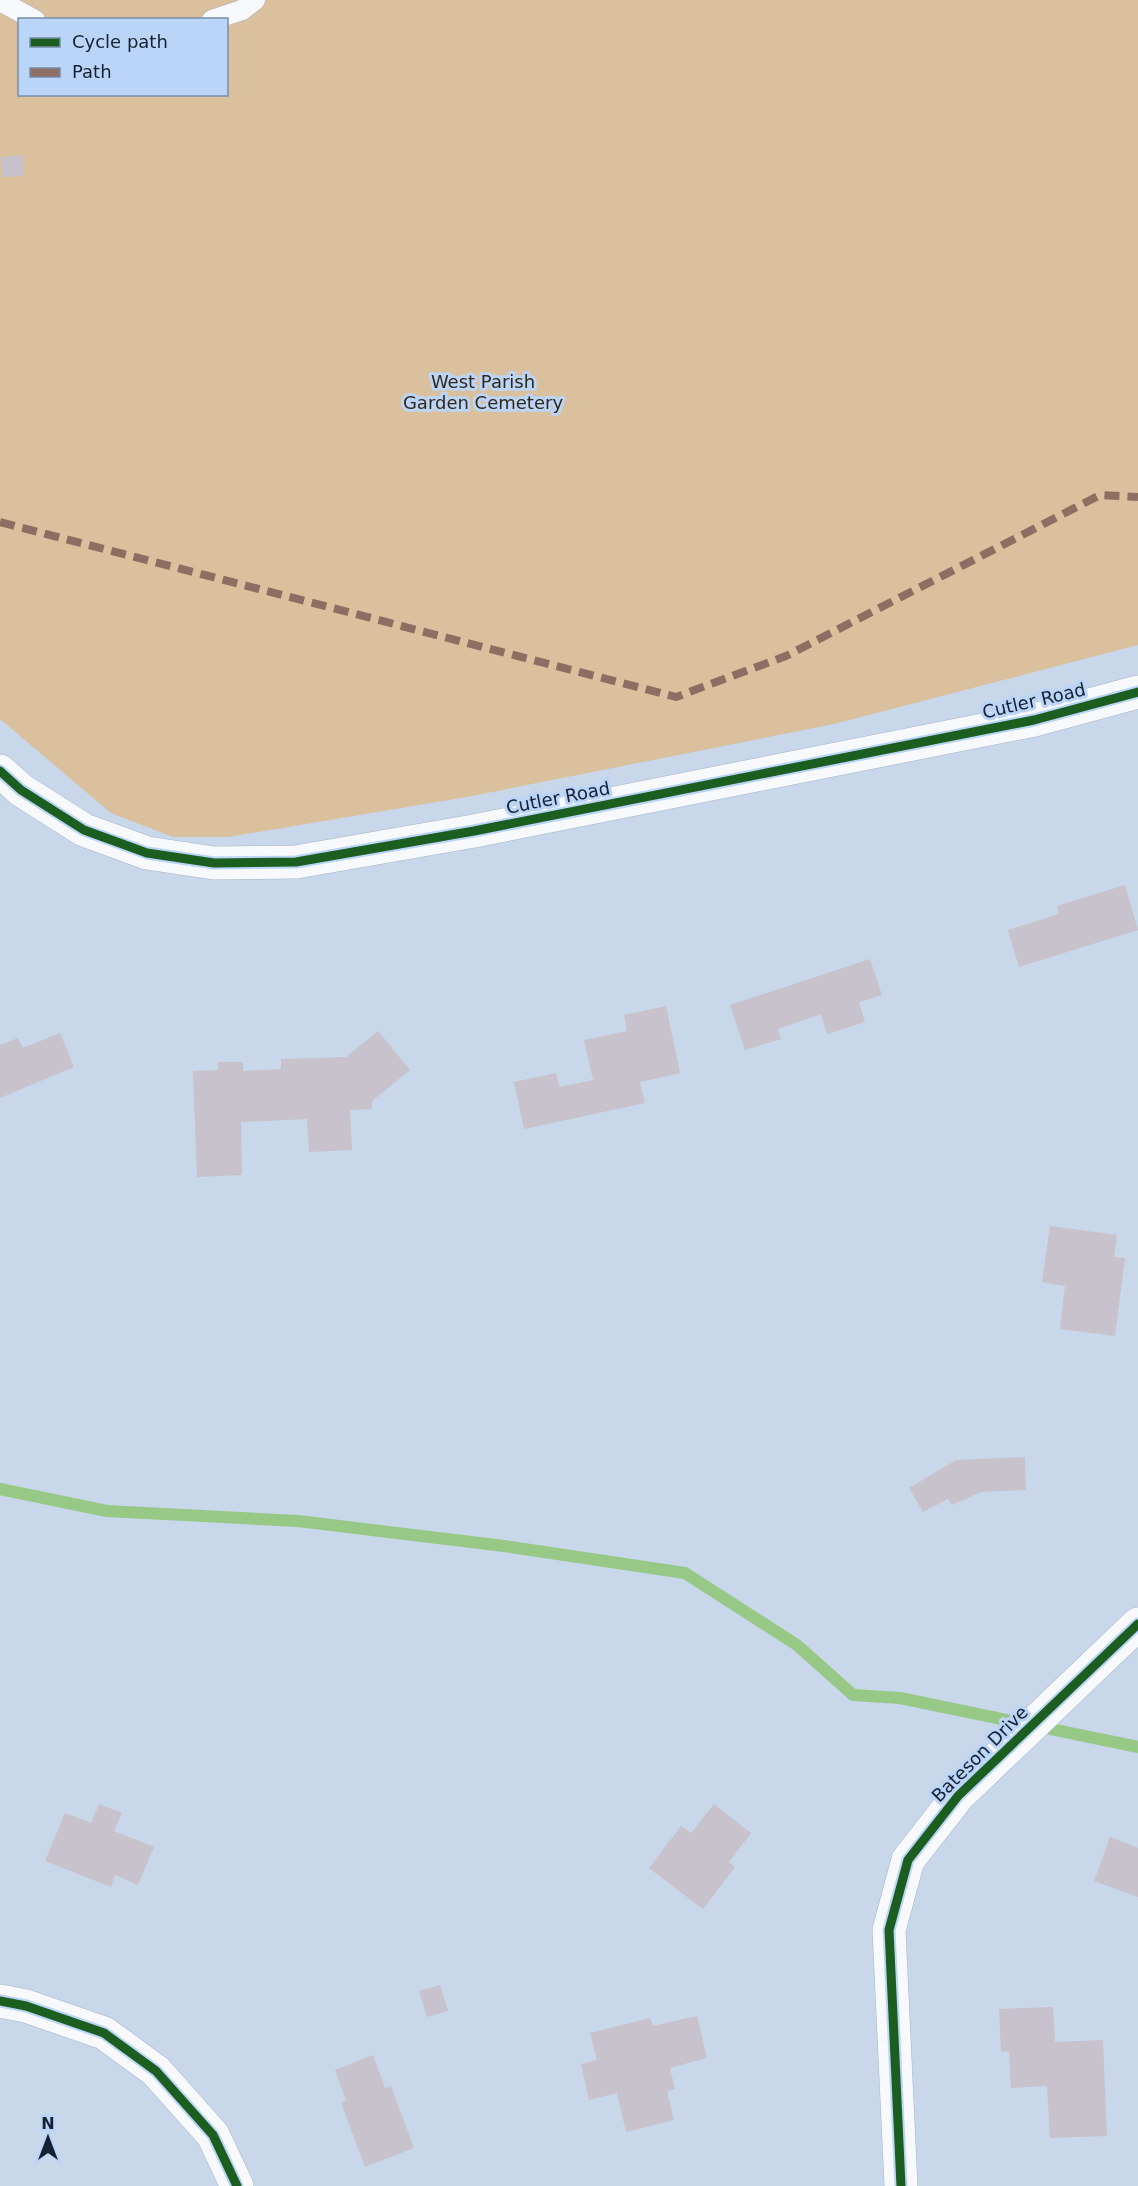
<svg xmlns="http://www.w3.org/2000/svg" width="1138" height="2186" viewBox="0 0 1138 2186" font-family="'DejaVu Sans',sans-serif">
  <style>
    .green { fill: #dac09c; fill-rule: evenodd }
    .lines { fill: none; stroke-linecap: round; stroke-linejoin: round }
    .stream { stroke: #98c885; stroke-width: 12 }
    .building { fill: #c7c2cc }
    .lane-casing { stroke: #a7b4c4; stroke-width: 21 }
    .street-casing { stroke: #a7b4c4; stroke-width: 34 }
    .lane { stroke: #f7f9fc; stroke-width: 20 }
    .street { stroke: #f7f9fc; stroke-width: 33 }
    .quiet { stroke: #8d6e63; stroke-width: 8; stroke-dasharray: 15 8; stroke-linecap: butt }
    .cycleway-casing { stroke: #bad5f8; stroke-width: 13 }
    .cycleway { stroke: #1b5e20; stroke-width: 9 }
    .labels { text-anchor: middle; stroke-width: 6; stroke-linejoin: round; paint-order: stroke }
    .park-label { font-size: 18px; fill: #352715; stroke: #bad5f8 }
    .street-label { font-size: 18px; fill: #152131; stroke: #bad5f8 }
  </style>
  <rect width="100%" height="100%" fill="#c8d7ea"/>
  <!-- green -->
  <path class="green" d="M0 0H1138V645L834 724 467 797 228 837H173L111 813 0 719ZM20 20H226V94H20Z"/>
  <g class="lines">
    <!-- stream -->
    <path class="stream" d="M0 1489 107 1511 298 1521 504 1546 685 1573 797 1645 853 1695 900 1698 1138 1747"/>
  </g>
  <!-- building -->
  <g class="building">
    <path d="M23 155 24 176 2 177 1 157Z"/>
    <path d="M1125 885 1138 930 1019 967 1008 930 1059 914 1057 906Z"/>
    <path d="M870 959 882 995 859 1002 865 1022 827 1034 821 1014 778 1029 781 1039 745 1050 730 1005Z"/>
    <path d="M666 1006 680 1073 640 1082 645 1103 524 1129 514 1082 556 1073 559 1087 593 1080 584 1040 627 1031 624 1015Z"/>
    <path d="M378 1031 410 1070 372 1101V1109L350 1110 352 1150 309 1152 307 1119 241 1122 242 1175 197 1177 193 1071 218 1070V1062H243V1071L281 1069V1059L346 1057Z"/>
    <path d="M60 1033 74 1067 0 1098V1045L18 1038 23 1048Z"/>
    <path d="M1050 1226 1117 1235 1114 1257 1125 1258 1115 1336 1060 1329 1065 1286 1042 1282Z"/>
    <path d="M1025 1457 1026 1490 981 1492 952 1505 948 1499 923 1512 909 1488 956 1460Z"/>
    <path d="M99 1804 122 1813 114 1831 154 1847 138 1885 115 1875 111 1887 45 1861 65 1813 91 1823Z"/>
    <path d="M714 1804 751 1833 729 1862 735 1867 703 1909 649 1868 681 1826 691 1833Z"/>
    <path d="M1110 1837 1138 1848V1897L1094 1881Z"/>
    <path d="M440 1985 448 2011 427 2017 419 1991Z"/>
    <path d="M1053 2007 1055 2042 1103 2040 1107 2136 1050 2138 1047 2086 1011 2088 1009 2051 1001 2052 999 2009Z"/>
    <path d="M697 2016 707 2058 670 2068 675 2089 667 2091 674 2120 626 2132 617 2093 589 2100 581 2064 597 2060 590 2033 650 2018 653 2026Z"/>
    <path d="M373 2055 385 2088 391 2086 414 2148 365 2167 341 2103 346 2100 335 2070Z"/>
  </g>
  <g class="lines">
    <!-- lane casing -->
    <g class="lane-casing">
      <g id="lane">
        <path d="M0 1 35 20"/>
        <path d="M212 20 242 10 255 0"/>
      </g>
    </g>
    <!-- street casing -->
    <g class="street-casing">
      <g id="street">
        <path d="M0 771 21 790 84 830 147 853 214 863 296 862 474 831 1034 720 1138 692"/>
        <path d="M0 2001 26 2006 104 2033 156 2071 213 2135 237 2186"/>
        <path d="M901 2186 889 1930 908 1860 958 1796 1138 1624"/>
      </g>
    </g>
    <!-- lane -->
    <use href="#lane" class="lane"/>
    <!-- street -->
    <use href="#street" class="street"/>
    <!-- quiet -->
    <path class="quiet" d="M0 522 676 697 786 656 1100 495 1138 497"/>
    <!-- cycleway casing -->
    <g class="cycleway-casing">
      <g id="cycleway">
        <path d="M0 771 21 790 84 830 147 853 214 863 296 862 474 831 1034 720 1138 692"/>
        <path d="M0 2001 26 2006 104 2033 156 2071 213 2135 237 2186"/>
        <path d="M901 2186 889 1930 908 1860 958 1796 1138 1624"/>
      </g>
    </g>
    <!-- cycleway -->
    <use href="#cycleway" class="cycleway"/>
  </g>
  <g class="labels">
    <!-- park labels -->
    <g class="park-label">
      <text x="483" y="388">West Parish<tspan x="483" dy="21">Garden Cemetery</tspan></text>
    </g>
    <!-- street labels -->
    <g class="street-label">
      <text transform="translate(1034 701) rotate(-13)" y="6">Cutler Road</text>
      <text transform="translate(558 798) rotate(-11)" y="6">Cutler Road</text>
      <text transform="translate(980 1754) rotate(-45)" y="6">Bateson Drive</text>
    </g>
  </g>
  <!-- legend -->
  <rect x="18" y="18" width="210" height="78" fill="#bad5f8" stroke="#788da8" stroke-width="1.5"/>
  <rect x="30" y="38" width="30" height="9" fill="#1b5e20" stroke="#788da8" stroke-width="1.5"/>
  <text x="72" y="48" font-size="18" fill="#152131">Cycle path</text>
  <rect x="30" y="68" width="30" height="9" fill="#8d6e63" stroke="#788da8" stroke-width="1.5"/>
  <text x="72" y="78" font-size="18" fill="#152131">Path</text>
  <!-- north arrow -->
  <g transform="translate(48 2138)" stroke="#bad5f8" stroke-width="4.5" paint-order="stroke">
  <path d="M0-4.5L10 22L0 15L-10 22Z" fill="#152131"/>
  <text y="-9" font-size="16" font-weight="bold" text-anchor="middle" fill="#152131">N</text>
  </g>
</svg>
